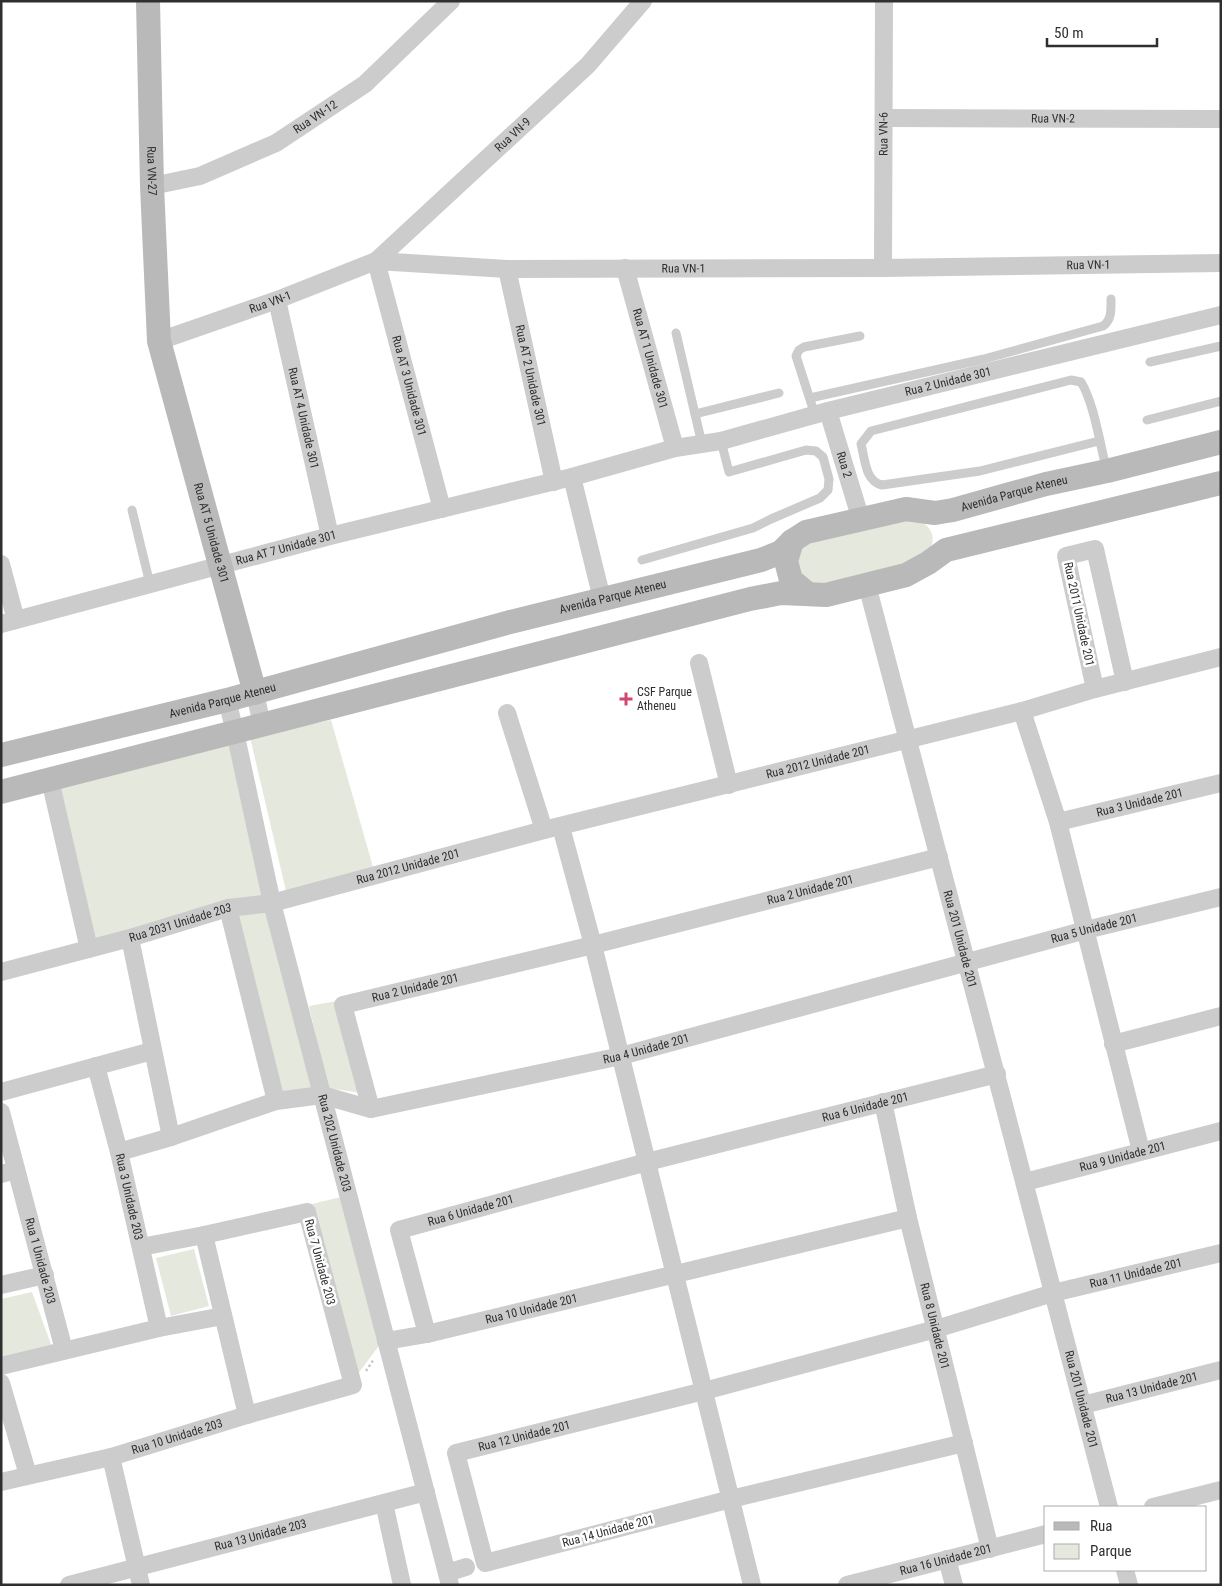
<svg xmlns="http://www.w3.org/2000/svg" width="1222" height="1586" viewBox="0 0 1222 1586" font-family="'Roboto Condensed',sans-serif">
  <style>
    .green { fill: #e5e8dc }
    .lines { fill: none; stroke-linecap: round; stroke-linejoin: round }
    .path { stroke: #c9c9c9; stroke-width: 2.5; stroke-dasharray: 2.5 2.5; stroke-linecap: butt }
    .lane { stroke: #ccc; stroke-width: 9 }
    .street { stroke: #ccc; stroke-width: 18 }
    .secondary { stroke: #b9b9b9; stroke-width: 24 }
    .poi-dot { fill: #d1476e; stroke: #fff; stroke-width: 2 }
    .labels { text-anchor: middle; stroke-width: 5; stroke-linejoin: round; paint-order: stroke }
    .street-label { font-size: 12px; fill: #2f2f2f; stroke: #fff }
    .poi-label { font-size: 12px; fill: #2f2f2f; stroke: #fff; text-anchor: start }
  </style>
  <rect width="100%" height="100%" fill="#fff"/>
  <!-- green -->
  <g class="green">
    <path d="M906 514C932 525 941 535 924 561L816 588 796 568 803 542Z"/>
    <path d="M331 720 373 867 286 891 250 737Z"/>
    <path d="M230 742 267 897 95 941 58 783Z"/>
    <path d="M266 910 317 1089 282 1094 235 916Z"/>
    <path d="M337 1001 361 1093 328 1088 309 1006Z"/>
    <path d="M341 1197 384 1339 354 1379 308 1205Z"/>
    <path d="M194 1249 209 1306 171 1316 156 1258Z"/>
    <path d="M32 1292 53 1350 3 1360 1 1352V1299Z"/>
  </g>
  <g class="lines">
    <!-- path -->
    <path class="path" d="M366 1371 374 1359"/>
    <!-- lane -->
    <g class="lane">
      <path d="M676 333 702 444"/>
      <path d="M1150 362 1221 346"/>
      <path d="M810 398 984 359 1103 326C1112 320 1111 309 1111 299"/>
      <path d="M695 414 779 393"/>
      <path d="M815 415 796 356 799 350 804 347 860 336"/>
      <path d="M1147 420 1221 401"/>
      <path d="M1099 441 980 471 882 485C865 481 865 459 861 444L871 431 1071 380 1081 382C1094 403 1100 445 1107 471"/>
      <path d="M132 510 150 584"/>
      <path d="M642 560 753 528 771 519 820 498 828 490 829 479 823 457 816 451 806 450 729 472 721 441"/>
    </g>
    <!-- street -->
    <g class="street">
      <path id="s1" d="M885 118 1221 119"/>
      <path id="s2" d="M152 186 200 176 276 143 365 84 451 1"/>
      <path id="s3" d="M376 261 588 65 643 1"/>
      <path id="s4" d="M376 261 442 509"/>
      <path id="s5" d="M625 268 675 448"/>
      <path id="s6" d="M883 268 884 1"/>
      <path id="s7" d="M507 269 554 482"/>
      <path id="s8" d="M277 300 330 536"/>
      <path id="s9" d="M159 341 277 300 376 261 507 269 883 268 1221 263"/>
      <path id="s10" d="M828 411 861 520"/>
      <path d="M572 477 602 599"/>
      <path d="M1 564 16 620"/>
      <path id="s11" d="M867 585C947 893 1030 1199 1109 1507"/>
      <path id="s12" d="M1 624 330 536 572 477 675 448 721 441 828 411 1221 315"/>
      <path d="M699 663 729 785"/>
      <path d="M1095 689 1066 556 1095 549 1125 682"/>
      <path d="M255 693 262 725"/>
      <path id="s13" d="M227 700 235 732 272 903 450 1585"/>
      <path d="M1022 711 1058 822 1141 1151"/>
      <path d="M507 713 544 830"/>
      <path d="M50 780 89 949"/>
      <path id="s14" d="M1058 822 1221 783"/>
      <path d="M561 827 593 945 752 1585"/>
      <path d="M228 908 276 1101"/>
      <path d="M130 938 171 1137"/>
      <path id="s15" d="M1 972 130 938 228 908 272 903 544 830 1022 711 1095 689 1221 657"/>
      <path d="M1113 1044 1221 1016"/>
      <path id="s16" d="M96 1066 119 1152 159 1328"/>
      <path d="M1 1092 152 1051"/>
      <path id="s17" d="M883 1102 908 1218 990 1549"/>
      <path id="s18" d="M371 1109 343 1005 593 945 939 857"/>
      <path id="s19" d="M1 1112 64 1350"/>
      <path id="s20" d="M119 1152 171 1137 276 1101 322 1095 371 1109 621 1056 1086 930 1221 897"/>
      <path d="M1 1174 16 1170"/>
      <path id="s21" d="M1025 1182 1221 1131"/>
      <path d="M204 1235 247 1415"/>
      <path d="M1 1285 45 1275"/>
      <path id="s22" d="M427 1334 399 1230 647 1162 997 1074"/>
      <path id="s23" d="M386 1341 427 1334 908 1218"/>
      <path d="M1 1366 159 1328 223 1316"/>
      <path d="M1 1383 28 1475"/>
      <path id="s24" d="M1083 1405 1221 1370"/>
      <path id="s25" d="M964 1443 731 1499 485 1563 456 1453 704 1391 936 1329 1053 1293 1221 1253"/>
      <path d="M111 1457 141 1585"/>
      <path id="s26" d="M1 1482 111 1457 247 1415 353 1385 307 1212 204 1235 141 1247"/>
      <path d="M384 1503 402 1585"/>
      <path d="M1153 1507 1221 1490"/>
      <path d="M947 1559 954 1585"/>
      <path d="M1125 1570 1129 1585"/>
      <path d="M447 1573 466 1567"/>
      <path id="s27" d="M69 1585 426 1492"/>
      <path id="s28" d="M847 1585 1046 1534"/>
    </g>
    <!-- secondary -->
    <g class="secondary">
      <path id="s29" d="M148 1 152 186 159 341 255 693"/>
      <path d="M792 541 786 561 791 580 808 594"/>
      <path id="s30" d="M1 755 227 700 510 622 761 560 781 552 792 541 806 532 906 509 935 513 953 510 1046 484 1107 471 1221 442"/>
      <path d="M1 792 750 599 781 593 826 595 906 575 928 563 946 550 1221 483"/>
    </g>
  </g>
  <!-- markers -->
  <path class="poi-dot" d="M623.5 691.5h5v5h5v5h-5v5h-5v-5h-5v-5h5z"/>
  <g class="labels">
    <!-- street labels -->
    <g class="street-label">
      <text dy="4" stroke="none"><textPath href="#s2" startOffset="179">Rua VN-12</textPath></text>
      <text dy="4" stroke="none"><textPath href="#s1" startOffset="168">Rua VN-2</textPath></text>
      <text dy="4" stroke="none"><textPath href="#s6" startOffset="134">Rua VN-6</textPath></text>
      <text dy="4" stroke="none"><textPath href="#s3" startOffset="186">Rua VN-9</textPath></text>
      <text dy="4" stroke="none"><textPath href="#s29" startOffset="170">Rua VN-27</textPath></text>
      <text dy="4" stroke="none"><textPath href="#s9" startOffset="944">Rua VN-1</textPath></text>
      <text dy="4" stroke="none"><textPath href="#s9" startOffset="539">Rua VN-1</textPath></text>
      <text dy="4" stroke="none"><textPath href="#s9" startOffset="118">Rua VN-1</textPath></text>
      <text dy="4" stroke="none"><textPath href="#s5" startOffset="94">Rua AT 1 Unidade 301</textPath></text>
      <text dy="4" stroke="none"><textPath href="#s7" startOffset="109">Rua AT 2 Unidade 301</textPath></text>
      <text dy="4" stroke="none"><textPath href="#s12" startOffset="978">Rua 2 Unidade 301</textPath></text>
      <text dy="4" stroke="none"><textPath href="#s4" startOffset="129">Rua AT 3 Unidade 301</textPath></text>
      <text dy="4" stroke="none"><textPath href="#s8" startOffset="121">Rua AT 4 Unidade 301</textPath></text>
      <text dy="4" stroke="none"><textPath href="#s10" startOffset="56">Rua 2</textPath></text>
      <text dy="4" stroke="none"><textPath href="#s30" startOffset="1052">Avenida Parque Ateneu</textPath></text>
      <text dy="4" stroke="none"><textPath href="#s29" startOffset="539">Rua AT 5 Unidade 301</textPath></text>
      <text dy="4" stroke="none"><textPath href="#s12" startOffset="295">Rua AT 7 Unidade 301</textPath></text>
      <text dy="4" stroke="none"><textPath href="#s30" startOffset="632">Avenida Parque Ateneu</textPath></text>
      <text transform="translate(1079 614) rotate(78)" y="4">Rua 2011 Unidade 201</text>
      <text dy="4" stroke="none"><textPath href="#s30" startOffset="228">Avenida Parque Ateneu</textPath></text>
      <text dy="4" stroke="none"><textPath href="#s15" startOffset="844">Rua 2012 Unidade 201</textPath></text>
      <text dy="4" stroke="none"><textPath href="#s14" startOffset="84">Rua 3 Unidade 201</textPath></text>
      <text dy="4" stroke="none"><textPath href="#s15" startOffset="421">Rua 2012 Unidade 201</textPath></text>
      <text dy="4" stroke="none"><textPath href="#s18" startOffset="589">Rua 2 Unidade 201</textPath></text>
      <text dy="4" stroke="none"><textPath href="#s15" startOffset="186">Rua 2031 Unidade 203</textPath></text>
      <text dy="4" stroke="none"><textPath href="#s20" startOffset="1008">Rua 5 Unidade 201</textPath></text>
      <text dy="4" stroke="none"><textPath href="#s11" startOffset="366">Rua 201 Unidade 201</textPath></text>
      <text dy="4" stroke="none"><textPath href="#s18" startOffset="182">Rua 2 Unidade 201</textPath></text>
      <text dy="4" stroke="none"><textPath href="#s20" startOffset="544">Rua 4 Unidade 201</textPath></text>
      <text dy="4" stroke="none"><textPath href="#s22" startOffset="590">Rua 6 Unidade 201</textPath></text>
      <text dy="4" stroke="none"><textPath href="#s13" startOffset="456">Rua 202 Unidade 203</textPath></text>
      <text dy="4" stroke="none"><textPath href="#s21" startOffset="101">Rua 9 Unidade 201</textPath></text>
      <text dy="4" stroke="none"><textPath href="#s16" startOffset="135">Rua 3 Unidade 203</textPath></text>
      <text dy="4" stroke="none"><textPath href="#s22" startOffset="182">Rua 6 Unidade 201</textPath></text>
      <text dy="4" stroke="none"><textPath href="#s19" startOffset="154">Rua 1 Unidade 203</textPath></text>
      <text transform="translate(320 1262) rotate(75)" y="4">Rua 7 Unidade 203</text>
      <text dy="4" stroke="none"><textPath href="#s25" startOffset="1311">Rua 11 Unidade 201</textPath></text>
      <text dy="4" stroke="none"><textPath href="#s23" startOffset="149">Rua 10 Unidade 201</textPath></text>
      <text dy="4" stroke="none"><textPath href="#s17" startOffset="230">Rua 8 Unidade 201</textPath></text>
      <text dy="4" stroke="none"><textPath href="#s24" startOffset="71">Rua 13 Unidade 201</textPath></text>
      <text dy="4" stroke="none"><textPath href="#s11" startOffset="842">Rua 201 Unidade 201</textPath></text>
      <text dy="4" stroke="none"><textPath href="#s26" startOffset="182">Rua 10 Unidade 203</textPath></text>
      <text dy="4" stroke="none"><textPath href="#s25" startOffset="678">Rua 12 Unidade 201</textPath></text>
      <text transform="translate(608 1531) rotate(-15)" y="4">Rua 14 Unidade 201</text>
      <text dy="4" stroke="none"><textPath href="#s27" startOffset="198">Rua 13 Unidade 203</textPath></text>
      <text dy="4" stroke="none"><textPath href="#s28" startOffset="102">Rua 16 Unidade 201</textPath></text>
    </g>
    <!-- poi labels -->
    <g class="poi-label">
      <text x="637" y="696">CSF Parque<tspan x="637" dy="14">Atheneu</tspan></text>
    </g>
  </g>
  <!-- border -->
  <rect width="1222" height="1586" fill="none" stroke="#2f2f2f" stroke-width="5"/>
  <!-- legend -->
  <rect x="1044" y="1506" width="162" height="65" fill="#ffffff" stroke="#acacac"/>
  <rect x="1054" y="1522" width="25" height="8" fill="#b9b9b9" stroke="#acacac"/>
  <text x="1090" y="1531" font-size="15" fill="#2f2f2f">Rua</text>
  <rect x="1054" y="1544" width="25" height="15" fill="#e5e8dc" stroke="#acacac"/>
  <text x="1090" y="1556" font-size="15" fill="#2f2f2f">Parque</text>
  <!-- scale -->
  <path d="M1047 38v8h110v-8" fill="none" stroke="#2f2f2f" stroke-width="2.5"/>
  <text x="1054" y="38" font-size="15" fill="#2f2f2f" stroke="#ffffff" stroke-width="4" paint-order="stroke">50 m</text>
</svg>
